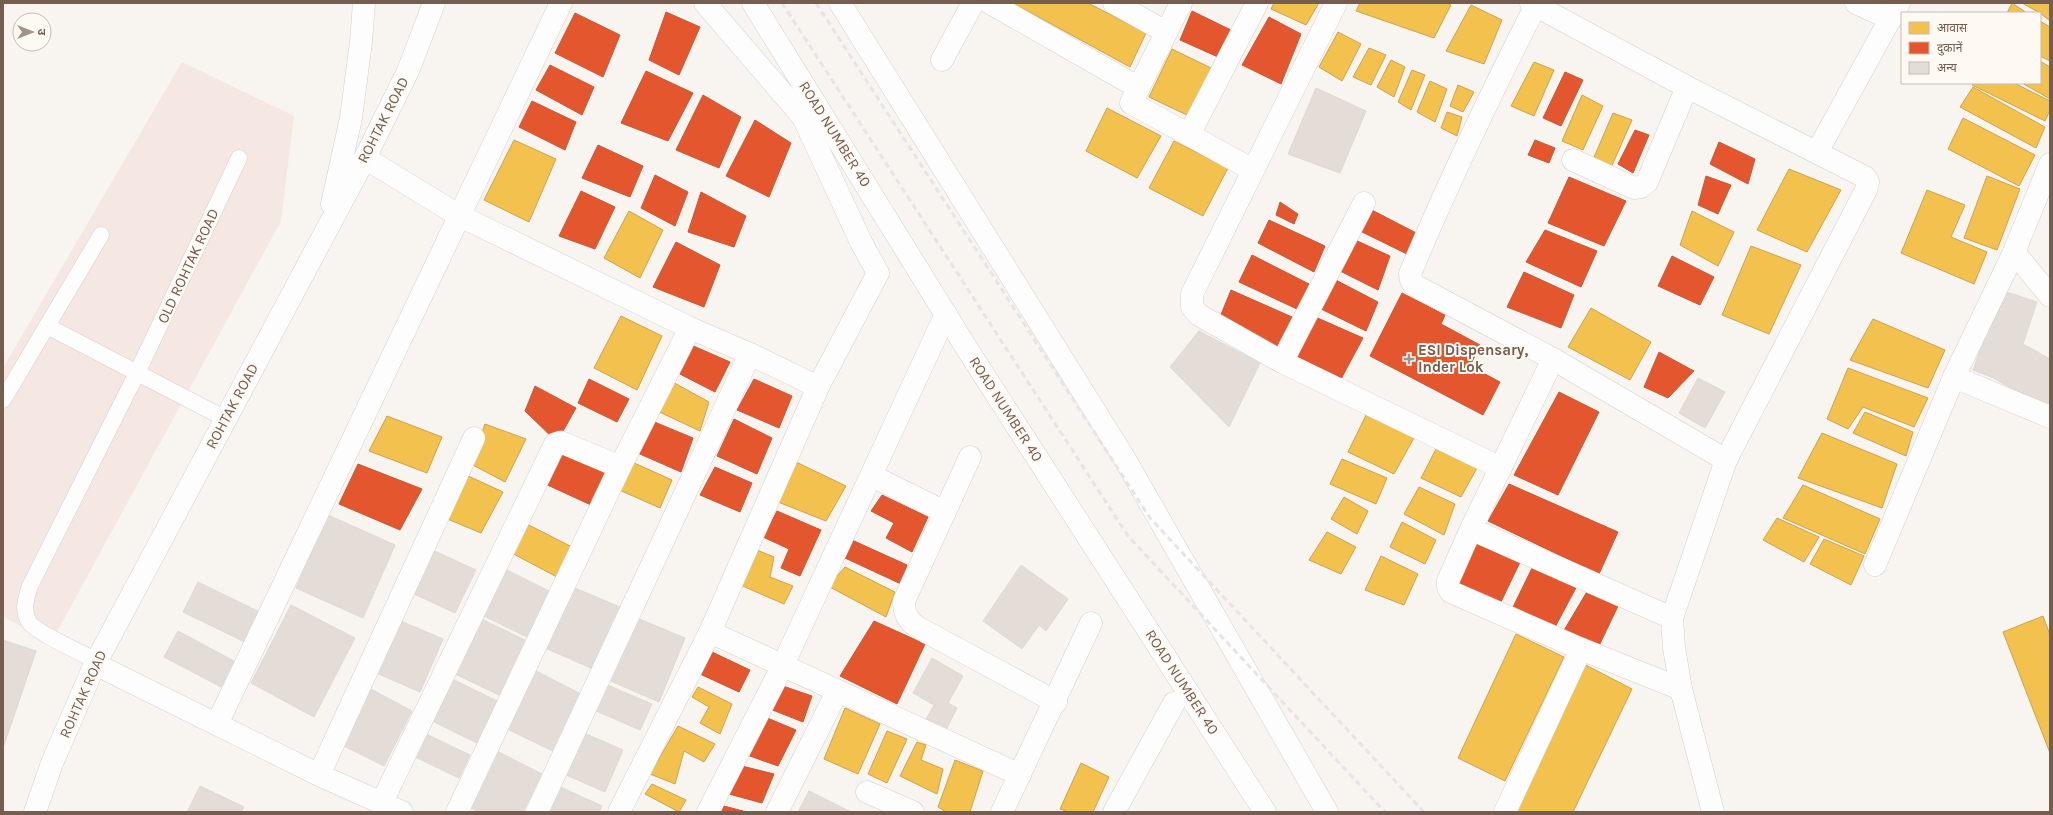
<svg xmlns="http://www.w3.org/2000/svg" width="2053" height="815" viewBox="0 0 2053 815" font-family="Karla,'Noto Sans Devanagari',sans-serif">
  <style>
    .commercial { fill: #f5e7e2 }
    .homes { fill: #f2c14e; stroke: #cca34f }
    .shops { fill: #e4572e; stroke: #c35938 }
    .building { fill: #e4ddd7; stroke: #e0d8d2 }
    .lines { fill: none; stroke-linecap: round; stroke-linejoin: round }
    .service-casing { stroke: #d5d0cb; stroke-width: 17 }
    .minor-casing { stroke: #d5d0cb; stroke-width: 23 }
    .tertiary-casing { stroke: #d5d0cb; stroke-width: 23 }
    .secondary-casing { stroke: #d6d0ca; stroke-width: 23 }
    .service { stroke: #fefdfd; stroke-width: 16 }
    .minor { stroke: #fefdfd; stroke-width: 22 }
    .tertiary { stroke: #fefdfd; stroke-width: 22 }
    .secondary { stroke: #fefdfd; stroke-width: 22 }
    .rail { stroke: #e6e4e6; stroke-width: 3; stroke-dasharray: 6 4; stroke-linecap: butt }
    .poi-dot { fill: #a39288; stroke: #fef9f2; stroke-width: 1.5 }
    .labels { text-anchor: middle; stroke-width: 4; stroke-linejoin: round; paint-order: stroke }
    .street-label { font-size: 15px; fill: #755d50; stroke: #fef9f2 }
    .poi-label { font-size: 15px; font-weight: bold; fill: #755d50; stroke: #fef9f2; text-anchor: start }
  </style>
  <rect width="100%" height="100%" fill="#f8f4f0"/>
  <!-- commercial -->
  <path class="commercial" d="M182 62 294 116 281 221 52 641 3 617V368Z"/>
  <!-- homes -->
  <g class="homes">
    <path d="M1013 3H1088L1146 33 1130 67Z"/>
    <path d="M1274 3H1319L1306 25 1271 9Z"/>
    <path d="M1360 3H1447L1451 5 1434 38 1356 11Z"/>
    <path d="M2012 3 2027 13H2007Z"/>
    <path d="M2022 3H2050V21L2040 13Z"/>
    <path d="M1471 5 1502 20 1484 64 1446 51Z"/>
    <path d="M2040 21 2050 27V61L2040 56Z"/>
    <path d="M1338 32 1361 44 1342 81 1319 67Z"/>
    <path d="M1369 48 1386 55 1371 85 1353 77Z"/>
    <path d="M1172 49 1211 68 1189 116 1149 97Z"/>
    <path d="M1391 60 1405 67 1394 97 1377 87Z"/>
    <path d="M2040 61 2050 67V99L2022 83H2040Z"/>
    <path d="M1534 62 1554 70 1534 116 1511 106Z"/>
    <path d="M1412 70 1425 75 1411 110 1398 102Z"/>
    <path d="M1430 81 1447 89 1435 122 1417 112Z"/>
    <path d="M1973 83H2014L2050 101V110L2045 121 1972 85Z"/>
    <path d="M1458 85 1474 92 1463 112 1450 106Z"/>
    <path d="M1973 87 2045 127 2036 148 1960 107Z"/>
    <path d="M1582 95 1603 106 1583 150 1562 141Z"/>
    <path d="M1107 108 1161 136 1137 178 1086 151Z"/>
    <path d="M1447 112 1462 117 1457 136 1441 128Z"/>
    <path d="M1613 113 1632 120 1610 170 1592 162Z"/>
    <path d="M1963 118 2035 155 2019 186 1948 149Z"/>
    <path d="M514 140 556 159 529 222 484 200Z"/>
    <path d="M1174 141 1228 168 1203 216 1149 188Z"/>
    <path d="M1789 169 1841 190 1807 252 1757 230Z"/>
    <path d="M1987 176 2020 189 1997 250 1964 238Z"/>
    <path d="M1927 190 1965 205 1951 237 1987 252 1974 284 1901 253Z"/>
    <path d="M629 211 663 230 640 278 604 258Z"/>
    <path d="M1692 211 1734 232 1718 266 1680 245Z"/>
    <path d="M1751 246 1801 265 1769 334 1722 315Z"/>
    <path d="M1591 308 1651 342 1630 380 1568 347Z"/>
    <path d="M621 316 662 336 637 390 594 368Z"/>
    <path d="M1873 319 1945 350 1928 388 1850 360Z"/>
    <path d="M1848 368 1928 398 1914 427 1863 407 1848 429 1827 419Z"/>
    <path d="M669 380 709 402 700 431 653 409Z"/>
    <path d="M1368 411 1415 436 1394 474 1348 452Z"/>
    <path d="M1865 412 1913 432 1906 456 1853 433Z"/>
    <path d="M387 416 442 437 427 473 369 451Z"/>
    <path d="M485 424 526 439 505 482 471 464Z"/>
    <path d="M1822 433 1897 464 1882 508 1798 478Z"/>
    <path d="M1436 449 1477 468 1461 497 1421 478Z"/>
    <path d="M1342 459 1387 478 1376 504 1330 484Z"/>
    <path d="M632 462 672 480 660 508 617 489Z"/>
    <path d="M796 462 846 486 826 521 778 502Z"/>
    <path d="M464 474 503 492 481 533 445 518Z"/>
    <path d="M1803 485 1880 519 1865 554 1783 518Z"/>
    <path d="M1419 487 1455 504 1444 535 1404 514Z"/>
    <path d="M1344 497 1368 511 1357 534 1331 519Z"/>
    <path d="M1777 518 1819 537 1804 562 1763 540Z"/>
    <path d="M521 521 572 547 557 577 506 550Z"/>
    <path d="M1402 522 1436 540 1425 564 1390 547Z"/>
    <path d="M1327 532 1356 547 1341 574 1309 560Z"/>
    <path d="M1824 539 1864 556 1851 585 1810 564Z"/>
    <path d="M757 550 774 557 770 577 793 586 784 604 738 584Z"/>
    <path d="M1381 556 1418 574 1404 605 1365 590Z"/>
    <path d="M845 567 895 592 886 617 828 586Z"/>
    <path d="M2043 616 2050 635V753L2003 632Z"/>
    <path d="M1516 634 1564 657 1505 781 1458 758Z"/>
    <path d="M1580 662 1632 689 1573 812H1510Z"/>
    <path d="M698 687 732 704 720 734 700 723 709 707 692 697Z"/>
    <path d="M845 708 880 724 858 774 824 759Z"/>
    <path d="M678 726 715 744 704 762 684 751 675 784 650 774Z"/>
    <path d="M887 731 907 739 887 783 868 774Z"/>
    <path d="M917 742 926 745 921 760 943 769 937 794 900 776Z"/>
    <path d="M955 760 983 771 970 812H946L938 807Z"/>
    <path d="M1081 763 1109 777 1093 812H1069L1060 809Z"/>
    <path d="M652 784 686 800 679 812 645 794Z"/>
  </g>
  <!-- shops -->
  <g class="shops">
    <path d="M1192 11 1231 30 1218 57 1180 40Z"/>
    <path d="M666 12 700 27 679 75 649 60Z"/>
    <path d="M575 13 620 35 603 77 555 53Z"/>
    <path d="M1269 17 1301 34 1281 84 1242 65Z"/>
    <path d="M550 65 594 87 582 115 536 90Z"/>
    <path d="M646 71 693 93 668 141 621 123Z"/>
    <path d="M1565 72 1583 80 1561 126 1543 118Z"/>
    <path d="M703 95 741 117 719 168 676 150Z"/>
    <path d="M532 101 576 122 565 150 519 127Z"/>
    <path d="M755 120 791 143 769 197 726 176Z"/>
    <path d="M1635 130 1649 135 1633 173 1618 164Z"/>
    <path d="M1535 140 1555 148 1549 163 1528 155Z"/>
    <path d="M1719 142 1755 159 1748 184 1710 164Z"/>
    <path d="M598 145 643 166 630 197 582 178Z"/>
    <path d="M655 175 688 192 675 226 641 208Z"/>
    <path d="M1706 176 1731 185 1718 214 1698 205Z"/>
    <path d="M1569 177 1626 201 1604 246 1548 223Z"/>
    <path d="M581 191 615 207 595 249 559 236Z"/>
    <path d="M701 192 746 216 734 247 688 232Z"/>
    <path d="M1280 202 1298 214 1294 224 1276 215Z"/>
    <path d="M1368 208 1420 235 1411 256 1358 230Z"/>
    <path d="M1269 220 1325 246 1314 272 1258 243Z"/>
    <path d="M1545 230 1597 251 1581 287 1526 262Z"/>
    <path d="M1353 239 1390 256 1378 290 1338 270Z"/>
    <path d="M676 242 720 265 704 307 653 287Z"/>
    <path d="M1252 255 1309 284 1297 309 1239 282Z"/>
    <path d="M1672 256 1714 277 1700 305 1658 286Z"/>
    <path d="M1524 272 1574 295 1561 328 1507 307Z"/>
    <path d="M1330 277 1378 302 1366 331 1317 307Z"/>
    <path d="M1231 290 1292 317 1280 348 1220 317Z"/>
    <path d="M1402 293 1445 315 1441 324 1480 345 1470 366 1500 382 1483 415 1370 356Z"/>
    <path d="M1313 316 1363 338 1341 379 1293 356Z"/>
    <path d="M689 344 730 362 715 392 674 371Z"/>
    <path d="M1659 352 1694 371 1668 398 1644 387Z"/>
    <path d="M589 379 629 399 617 422 578 403Z"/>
    <path d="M754 379 792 396 779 428 737 410Z"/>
    <path d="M535 386 576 408 557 442 525 411Z"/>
    <path d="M1559 392 1599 412 1558 495 1514 475Z"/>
    <path d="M734 419 772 438 757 474 717 456Z"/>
    <path d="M652 421 693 438 681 472 633 451Z"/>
    <path d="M559 444 608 467 591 505 541 482Z"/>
    <path d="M358 464 422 489 400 530 339 504Z"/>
    <path d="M715 467 752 483 740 512 700 495Z"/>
    <path d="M1509 484 1618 532 1599 574 1488 521Z"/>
    <path d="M882 495 928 517 912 552 886 538 894 523 871 511Z"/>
    <path d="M777 511 821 530 800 576 781 568 789 549 763 537Z"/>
    <path d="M1479 538 1523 556 1499 606 1454 584Z"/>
    <path d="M852 540 907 565 901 584 845 558Z"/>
    <path d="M1535 562 1578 584 1554 629 1513 607Z"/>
    <path d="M1588 590 1619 604 1597 650 1563 632Z"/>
    <path d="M874 621 925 644 897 704 840 676Z"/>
    <path d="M712 652 750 670 739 692 700 674Z"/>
    <path d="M780 685 812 696 803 722 770 709Z"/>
    <path d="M765 717 796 730 778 766 747 755Z"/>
    <path d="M742 766 774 774 762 803 729 794Z"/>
    <path d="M716 804 747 812H713Z"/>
  </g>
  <!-- building -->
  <g class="building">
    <path d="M1316 88 1366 111 1340 173 1288 154Z"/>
    <path d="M2001 290 2037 302 2023 344 2050 359V409L1991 377 1973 370Z"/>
    <path d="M1199 331 1260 363 1229 427 1170 367Z"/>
    <path d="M1698 378 1725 392 1705 428 1679 413Z"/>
    <path d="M328 515 395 545 363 618 296 588Z"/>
    <path d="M430 549 476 570 455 613 410 592Z"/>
    <path d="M497 565 549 591 527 637 478 613Z"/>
    <path d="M1021 565 1068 599 1046 631 1039 625 1022 649 983 621Z"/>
    <path d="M198 582 268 616 253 646 183 612Z"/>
    <path d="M570 586 620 607 593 669 543 647Z"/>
    <path d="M291 605 355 638 314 717 251 683Z"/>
    <path d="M475 616 525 640 499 695 449 671Z"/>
    <path d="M632 616 685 638 659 702 606 679Z"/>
    <path d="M396 619 443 639 420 692 374 672Z"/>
    <path d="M178 631 234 661 221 687 164 657Z"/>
    <path d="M3 640 36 651 3 748Z"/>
    <path d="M932 658 963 676 948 703 957 708 945 732 925 721 934 705 913 693Z"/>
    <path d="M532 669 583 695 555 752 503 727Z"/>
    <path d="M448 677 497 701 477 743 428 719Z"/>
    <path d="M605 684 652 704 640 730 594 710Z"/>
    <path d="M369 688 412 711 384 766 340 744Z"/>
    <path d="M575 729 623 750 605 792 557 771Z"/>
    <path d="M422 732 470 755 459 778 411 755Z"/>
    <path d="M495 750 542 774 523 812H480L467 806Z"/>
    <path d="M556 785 602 806 599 812H551L545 809Z"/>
    <path d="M200 786 244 807 241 812H187Z"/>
    <path d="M809 791 851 812H798Z"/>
  </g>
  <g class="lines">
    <!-- service casing -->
    <g class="service-casing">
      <g id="service">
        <path d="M47 326 226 419"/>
        <path d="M3 400 101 235"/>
        <path d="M97 661C84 654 35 632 29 622 22 610 26 598 30 586L137 373 239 158"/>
      </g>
    </g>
    <!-- minor casing -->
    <g class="minor-casing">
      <g id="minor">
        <path d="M990 3 1139 88"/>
        <path d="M1114 3 1166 32"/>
        <path d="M1181 3 1131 103 1253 170"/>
        <path d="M1336 3 1192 294V307L1199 315 1282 362 1501 468"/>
        <path d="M1531 3 1687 87 1865 177 1868 182 1866 190 1726 460 1672 618 1674 648 1681 689 1713 812"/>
        <path d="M1856 3 1891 19"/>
        <path d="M1536 5C1491 93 1448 183 1410 274L1411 280 1414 285 1553 359 1726 460"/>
        <path d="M942 60 973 3"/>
        <path d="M1189 135 1257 3"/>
        <path d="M1817 152 1899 3"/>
        <path d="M365 158 458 215 690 328 750 354 818 387"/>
        <path d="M1573 160 1634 188 1641 187 1647 182 1687 87"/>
        <path d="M2050 164 2014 252 2050 296"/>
        <path d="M1553 359 1471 529 1448 581V587L1451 592 1581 649 1681 689"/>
        <path d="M1282 362 1364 203"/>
        <path d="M1954 377 2050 417"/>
        <path d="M970 457 904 601C904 614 908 620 917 627L1056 702"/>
        <path d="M872 476 945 512"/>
        <path d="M1471 529 1672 618"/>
        <path d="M1875 565 1954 377 2014 252"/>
        <path d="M710 632 1020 775"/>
        <path d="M95 664 319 775 402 812"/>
        <path d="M217 724 561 3"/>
        <path d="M319 775 474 438"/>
        <path d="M867 792 913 812"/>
        <path d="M382 802 555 444 561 442 620 467"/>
        <path d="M457 812 620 467 690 328"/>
        <path d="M537 812 750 354"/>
        <path d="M619 812 710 632 818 387 878 273 861 242 803 117 705 3"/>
        <path d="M708 812 783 665 946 314"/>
        <path d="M777 812 837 692"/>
        <path d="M1002 812 1091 623"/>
        <path d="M1114 812 1174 703"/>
        <path d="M1505 812 1581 649"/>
      </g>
    </g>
    <!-- tertiary casing -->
    <g class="tertiary-casing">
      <g id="tertiary">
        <path d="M332 204 351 118 361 42 364 3"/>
        <path d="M35 812 52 763 95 664 366 156 408 71 434 3"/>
      </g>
    </g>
    <!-- secondary casing -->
    <g class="secondary-casing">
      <g id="secondary">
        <path d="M753 3 969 352 1265 812"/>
        <path d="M840 3 1123 456 1327 812"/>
      </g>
    </g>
    <!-- service -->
    <use href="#service" class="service"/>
    <!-- minor -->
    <use href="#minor" class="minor"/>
    <!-- tertiary -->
    <use href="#tertiary" class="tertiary"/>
    <!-- secondary -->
    <use href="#secondary" class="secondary"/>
    <!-- rail -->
    <g class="rail">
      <path d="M782 3 1128 536 1385 812"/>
      <path d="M816 3 1150 518 1424 812"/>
    </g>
  </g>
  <!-- markers -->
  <path class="poi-dot" d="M1407 353h4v4h4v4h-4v4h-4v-4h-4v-4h4z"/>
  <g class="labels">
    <!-- street labels -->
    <g class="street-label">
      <text transform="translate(383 120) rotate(-63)" y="5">ROHTAK ROAD</text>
      <text transform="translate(835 134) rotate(58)" y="5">ROAD NUMBER 40</text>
      <text transform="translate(188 266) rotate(-65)" y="5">OLD ROHTAK ROAD</text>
      <text transform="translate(232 406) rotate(-62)" y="5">ROHTAK ROAD</text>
      <text transform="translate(1006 409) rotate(57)" y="5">ROAD NUMBER 40</text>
      <text transform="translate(1182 682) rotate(57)" y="5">ROAD NUMBER 40</text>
      <text transform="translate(83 694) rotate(-66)" y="5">ROHTAK ROAD</text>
    </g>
    <!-- poi labels -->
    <g class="poi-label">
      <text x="1418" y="355">ESI Dispensary,<tspan x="1418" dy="17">Inder Lok</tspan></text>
    </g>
  </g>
  <!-- border -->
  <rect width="2053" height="815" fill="none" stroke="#755d50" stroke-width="8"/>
  <!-- legend -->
  <rect x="1901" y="12" width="140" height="72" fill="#fef9f2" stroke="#c7bbb1"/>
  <rect x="1909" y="22" width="20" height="12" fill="#f2c14e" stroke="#c7bbb1"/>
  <text x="1937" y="32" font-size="12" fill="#755d50">आवास</text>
  <rect x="1909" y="42" width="20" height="12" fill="#e4572e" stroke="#c7bbb1"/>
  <text x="1937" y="52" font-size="12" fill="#755d50">दुकानें</text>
  <rect x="1909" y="62" width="20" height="12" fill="#e4ddd7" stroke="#c7bbb1"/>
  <text x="1937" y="72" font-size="12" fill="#755d50">अन्य</text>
  <!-- north arrow -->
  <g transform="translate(32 32) rotate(90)"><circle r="19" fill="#fef9f2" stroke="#c7bbb1"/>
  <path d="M0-3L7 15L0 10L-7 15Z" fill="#a39288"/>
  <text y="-6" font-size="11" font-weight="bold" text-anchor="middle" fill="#755d50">उ</text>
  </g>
</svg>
